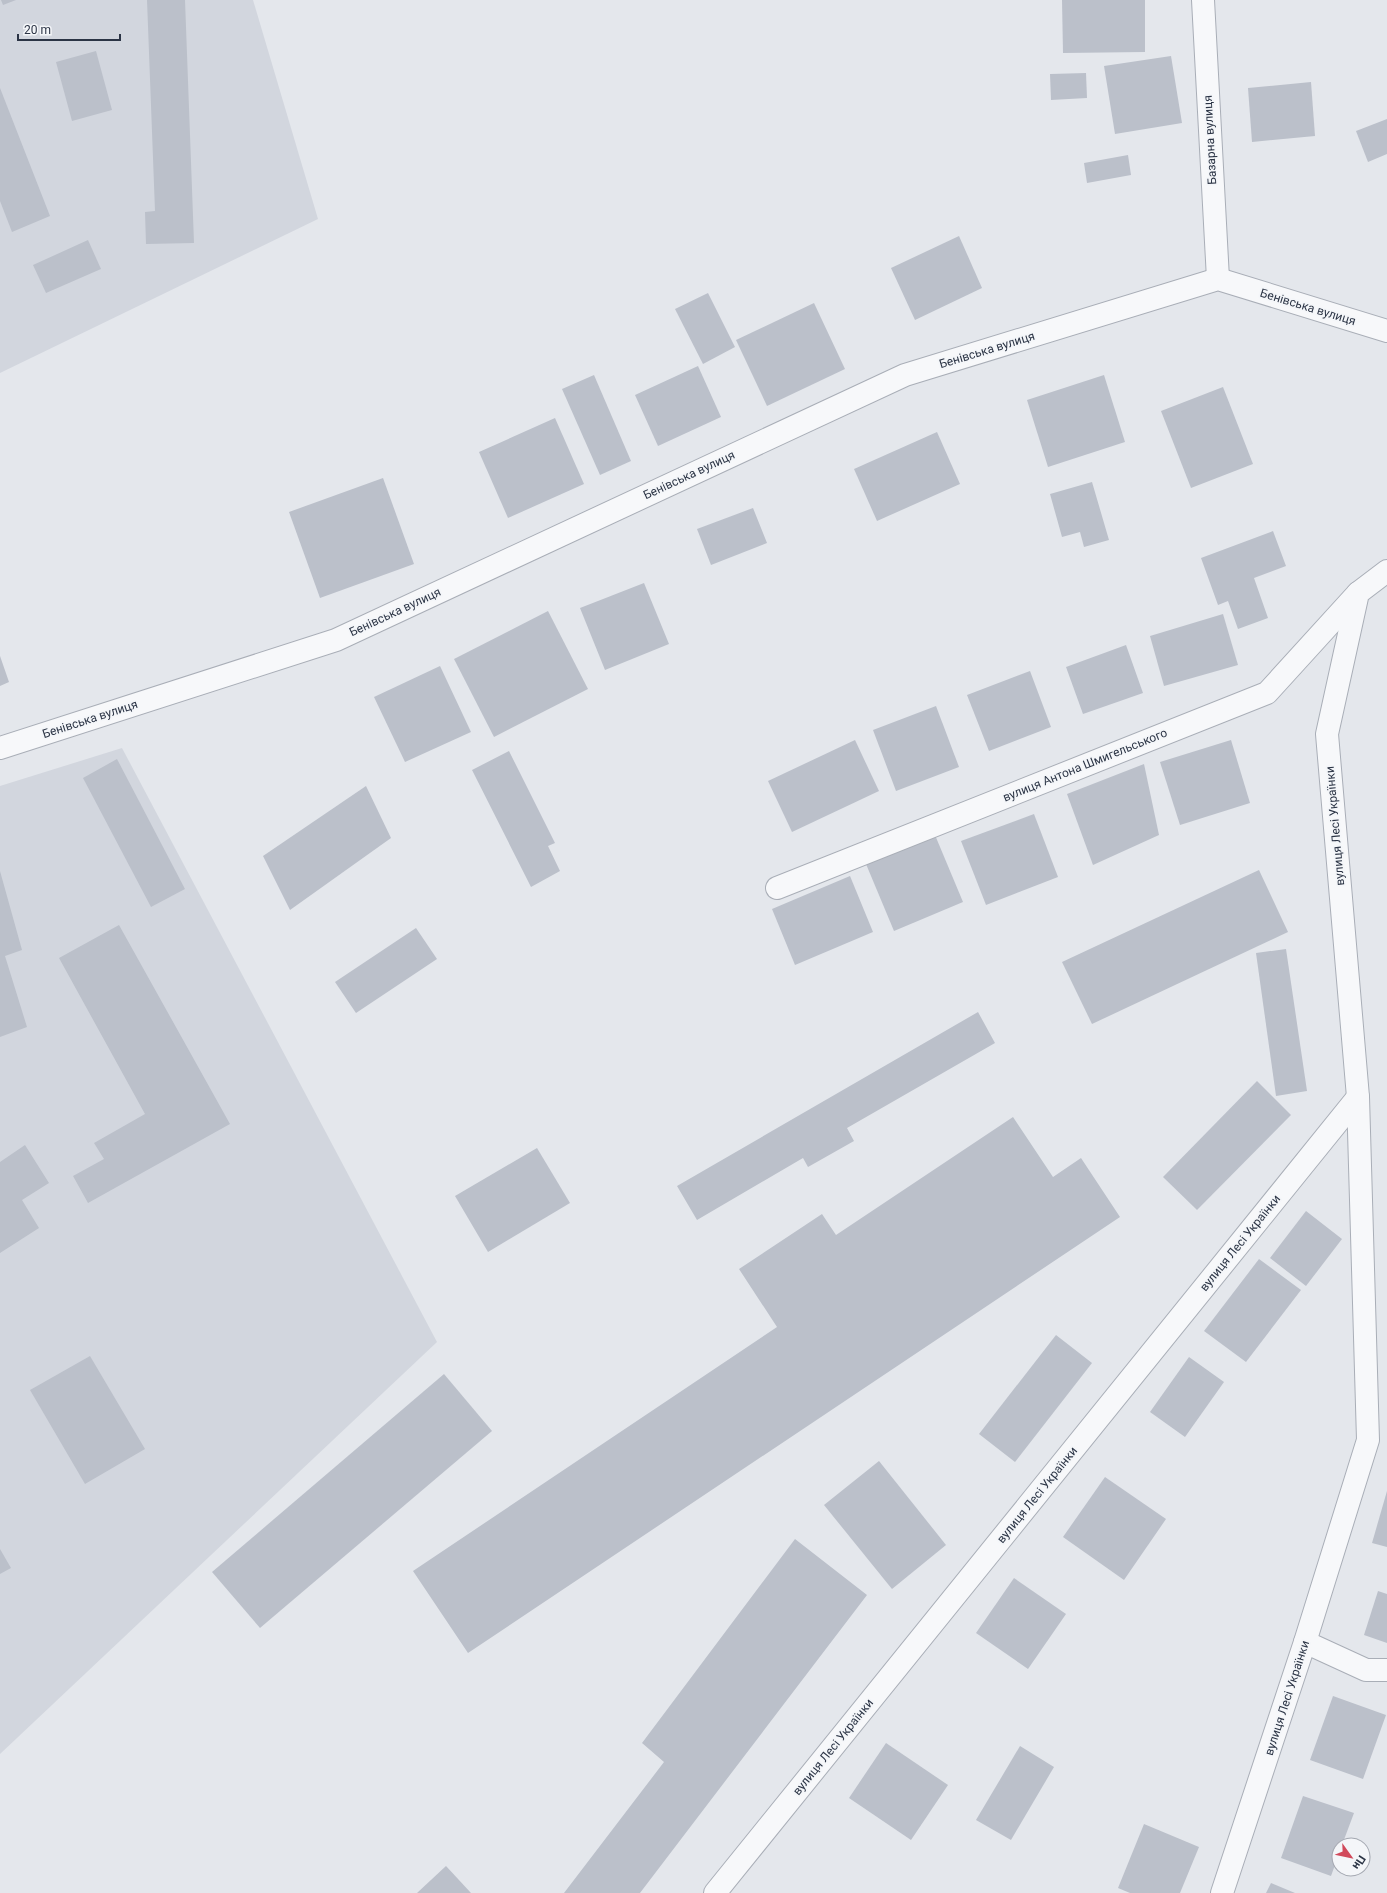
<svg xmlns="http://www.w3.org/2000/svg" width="1387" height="1893" viewBox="0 0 1387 1893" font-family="Roboto,sans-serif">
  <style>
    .built { fill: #d2d6de }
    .building { fill: #bbc0ca }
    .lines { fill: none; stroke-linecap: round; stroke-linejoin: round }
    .street-casing { stroke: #a9aeb7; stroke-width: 24 }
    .street { stroke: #f7f8fa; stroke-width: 22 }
    .labels { text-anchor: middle; stroke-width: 3.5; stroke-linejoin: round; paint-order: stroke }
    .street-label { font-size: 12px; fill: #2b3445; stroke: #f4f6f9 }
  </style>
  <rect width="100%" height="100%" fill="#e4e7ec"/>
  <!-- built -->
  <g class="built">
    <path d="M0 0H253L318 219 0 373Z"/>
    <path d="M122 748 437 1342 0 1754V786Z"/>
  </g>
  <!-- building -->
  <g class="building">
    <path d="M1 0H16L3 5Z"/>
    <path d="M147 0H185L194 243 146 244 145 212 155 211Z"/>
    <path d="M1062 0H1145V52L1063 53Z"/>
    <path d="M96 51 112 110 72 121 56 62Z"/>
    <path d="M1171 56 1182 123 1115 134 1104 66Z"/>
    <path d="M1086 73 1087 98 1051 100 1050 74Z"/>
    <path d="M1311 82 1315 136 1252 142 1248 88Z"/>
    <path d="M0 88 50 216 12 232 0 201Z"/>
    <path d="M1387 119V154L1368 162 1356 131Z"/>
    <path d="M1128 155 1131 175 1087 183 1084 163Z"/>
    <path d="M959 236 982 288 915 320 891 268Z"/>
    <path d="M88 240 101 269 46 293 33 265Z"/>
    <path d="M708 293 735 347 703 364 675 309Z"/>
    <path d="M814 303 845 369 767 406 736 340Z"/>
    <path d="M698 366 721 417 658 446 635 395Z"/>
    <path d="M594 375 631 461 600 475 562 389Z"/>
    <path d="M1104 375 1125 442 1048 467 1027 400Z"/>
    <path d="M1223 387 1253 464 1191 488 1161 411Z"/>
    <path d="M555 418 584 484 508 518 479 452Z"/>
    <path d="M937 432 960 484 877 521 854 469Z"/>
    <path d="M383 478 414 564 320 598 289 512Z"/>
    <path d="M1092 482 1109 540 1084 547 1080 532 1062 537 1050 494Z"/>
    <path d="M753 508 767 543 711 565 697 529Z"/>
    <path d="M1273 531 1286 566 1254 578 1268 618 1238 629 1228 601 1218 605 1201 558Z"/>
    <path d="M644 583 669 644 605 670 580 608Z"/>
    <path d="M548 611 588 689 494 737 454 659Z"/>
    <path d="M1223 614 1238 665 1164 686 1150 636Z"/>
    <path d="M1126 645 1143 693 1083 714 1066 667Z"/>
    <path d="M0 656 9 682 0 686Z"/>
    <path d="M440 666 471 732 405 762 374 697Z"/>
    <path d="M1030 671 1051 727 989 751 967 695Z"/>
    <path d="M936 706 959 767 896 791 873 730Z"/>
    <path d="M855 740 879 791 792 832 768 781Z"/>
    <path d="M1231 740 1250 803 1180 825 1160 762Z"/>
    <path d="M509 751 555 843 548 846 560 871 531 887 472 770Z"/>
    <path d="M117 759 185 889 151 907 83 778Z"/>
    <path d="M1144 764 1159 835 1093 865 1067 794Z"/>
    <path d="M366 786 391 838 290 910 263 856Z"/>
    <path d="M1034 814 1058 877 986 905 961 841Z"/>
    <path d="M935 835 963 902 894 931 866 864Z"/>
    <path d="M1259 870 1288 932 1092 1024 1062 962Z"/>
    <path d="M0 871 22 950 5 956 27 1027 0 1037Z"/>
    <path d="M850 876 873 932 795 965 772 909Z"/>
    <path d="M119 925 230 1124 88 1203 73 1176 104 1159 94 1143 145 1114 59 958Z"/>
    <path d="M416 928 437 959 356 1013 335 982Z"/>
    <path d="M1286 949 1307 1091 1276 1096 1256 953Z"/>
    <path d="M978 1012 995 1043 847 1128 854 1141 808 1167 803 1158 697 1220 677 1186Z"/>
    <path d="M1257 1081 1291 1115 1197 1210 1163 1177Z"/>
    <path d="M1013 1117 1053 1177 1081 1158 1120 1217 468 1653 413 1571 777 1327 739 1269 822 1214 836 1235Z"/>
    <path d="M25 1145 49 1183 22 1200 39 1228 0 1253V1162Z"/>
    <path d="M537 1148 570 1203 488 1252 455 1196Z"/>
    <path d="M1306 1211 1342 1239 1306 1286 1270 1258Z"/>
    <path d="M1259 1259 1301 1290 1246 1362 1204 1331Z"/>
    <path d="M1056 1335 1092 1363 1015 1462 979 1434Z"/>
    <path d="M90 1356 145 1449 85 1484 30 1390Z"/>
    <path d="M1189 1357 1224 1382 1185 1437 1150 1412Z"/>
    <path d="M444 1374 492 1431 260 1628 212 1572Z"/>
    <path d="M879 1461 946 1545 892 1589 824 1505Z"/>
    <path d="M1105 1477 1166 1519 1124 1580 1063 1537Z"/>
    <path d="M1387 1491V1547L1372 1543Z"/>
    <path d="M795 1539 867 1595 640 1893H564L664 1762 642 1743Z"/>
    <path d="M0 1549 11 1568 0 1574Z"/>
    <path d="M1014 1578 1066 1614 1028 1669 976 1633Z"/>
    <path d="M1378 1591 1387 1594V1643L1364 1635Z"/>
    <path d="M1333 1696 1386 1715 1363 1779 1310 1760Z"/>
    <path d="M886 1743 948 1785 911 1840 849 1798Z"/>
    <path d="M1020 1746 1054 1767 1011 1840 976 1820Z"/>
    <path d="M1303 1796 1354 1813 1342 1845H1339V1854L1331 1876 1281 1858Z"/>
    <path d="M1144 1824 1199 1847 1180 1893H1130L1118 1888Z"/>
    <path d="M446 1866 471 1893H417Z"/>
    <path d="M1271 1883 1295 1893H1266Z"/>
  </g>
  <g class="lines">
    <!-- street casing -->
    <g class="street-casing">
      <g id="street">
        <path d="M1203 0 1218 279"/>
        <path d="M0 748 336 640 905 375 1218 279 1387 331"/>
        <path d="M777 888 1267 693 1358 593"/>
        <path d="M1305 1642 1366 1670H1387"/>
        <path d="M715 1893 1358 1097"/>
        <path d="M1222 1893 1305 1642 1368 1440 1358 1097 1327 734 1358 593 1387 571"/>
      </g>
    </g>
    <!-- street -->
    <use href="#street" class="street"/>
  </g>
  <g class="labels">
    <!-- street labels -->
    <g class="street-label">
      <text transform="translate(1210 140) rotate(-93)" y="4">Базарна вулиця</text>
      <text transform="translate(1308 307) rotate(17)" y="4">Бенівська вулиця</text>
      <text transform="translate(987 350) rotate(-17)" y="4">Бенівська вулиця</text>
      <text transform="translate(689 475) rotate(-25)" y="4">Бенівська вулиця</text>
      <text transform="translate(395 612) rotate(-25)" y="4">Бенівська вулиця</text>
      <text transform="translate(90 719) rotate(-18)" y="4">Бенівська вулиця</text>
      <text transform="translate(1085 765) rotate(-22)" y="4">вулиця Антона Шмигельського</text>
      <text transform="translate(1335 826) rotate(-95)" y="4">вулиця Лесі Українки</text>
      <text transform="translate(1240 1243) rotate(-51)" y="4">вулиця Лесі Українки</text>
      <text transform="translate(1037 1495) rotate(-51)" y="4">вулиця Лесі Українки</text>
      <text transform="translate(1287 1698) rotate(-72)" y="4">вулиця Лесі Українки</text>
      <text transform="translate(833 1747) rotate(-51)" y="4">вулиця Лесі Українки</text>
    </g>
  </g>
  <!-- north arrow -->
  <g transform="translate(1351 1857) rotate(123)"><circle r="19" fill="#f4f6f9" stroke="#a4a8b1"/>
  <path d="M0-3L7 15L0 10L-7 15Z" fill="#d1495b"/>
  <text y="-6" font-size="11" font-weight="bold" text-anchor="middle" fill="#2b3445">Пн</text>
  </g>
  <!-- scale -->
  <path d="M18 34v6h102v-6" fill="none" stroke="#2b3445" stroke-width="2"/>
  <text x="24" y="34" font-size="12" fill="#2b3445" stroke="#f4f6f9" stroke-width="3" paint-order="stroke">20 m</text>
</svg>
